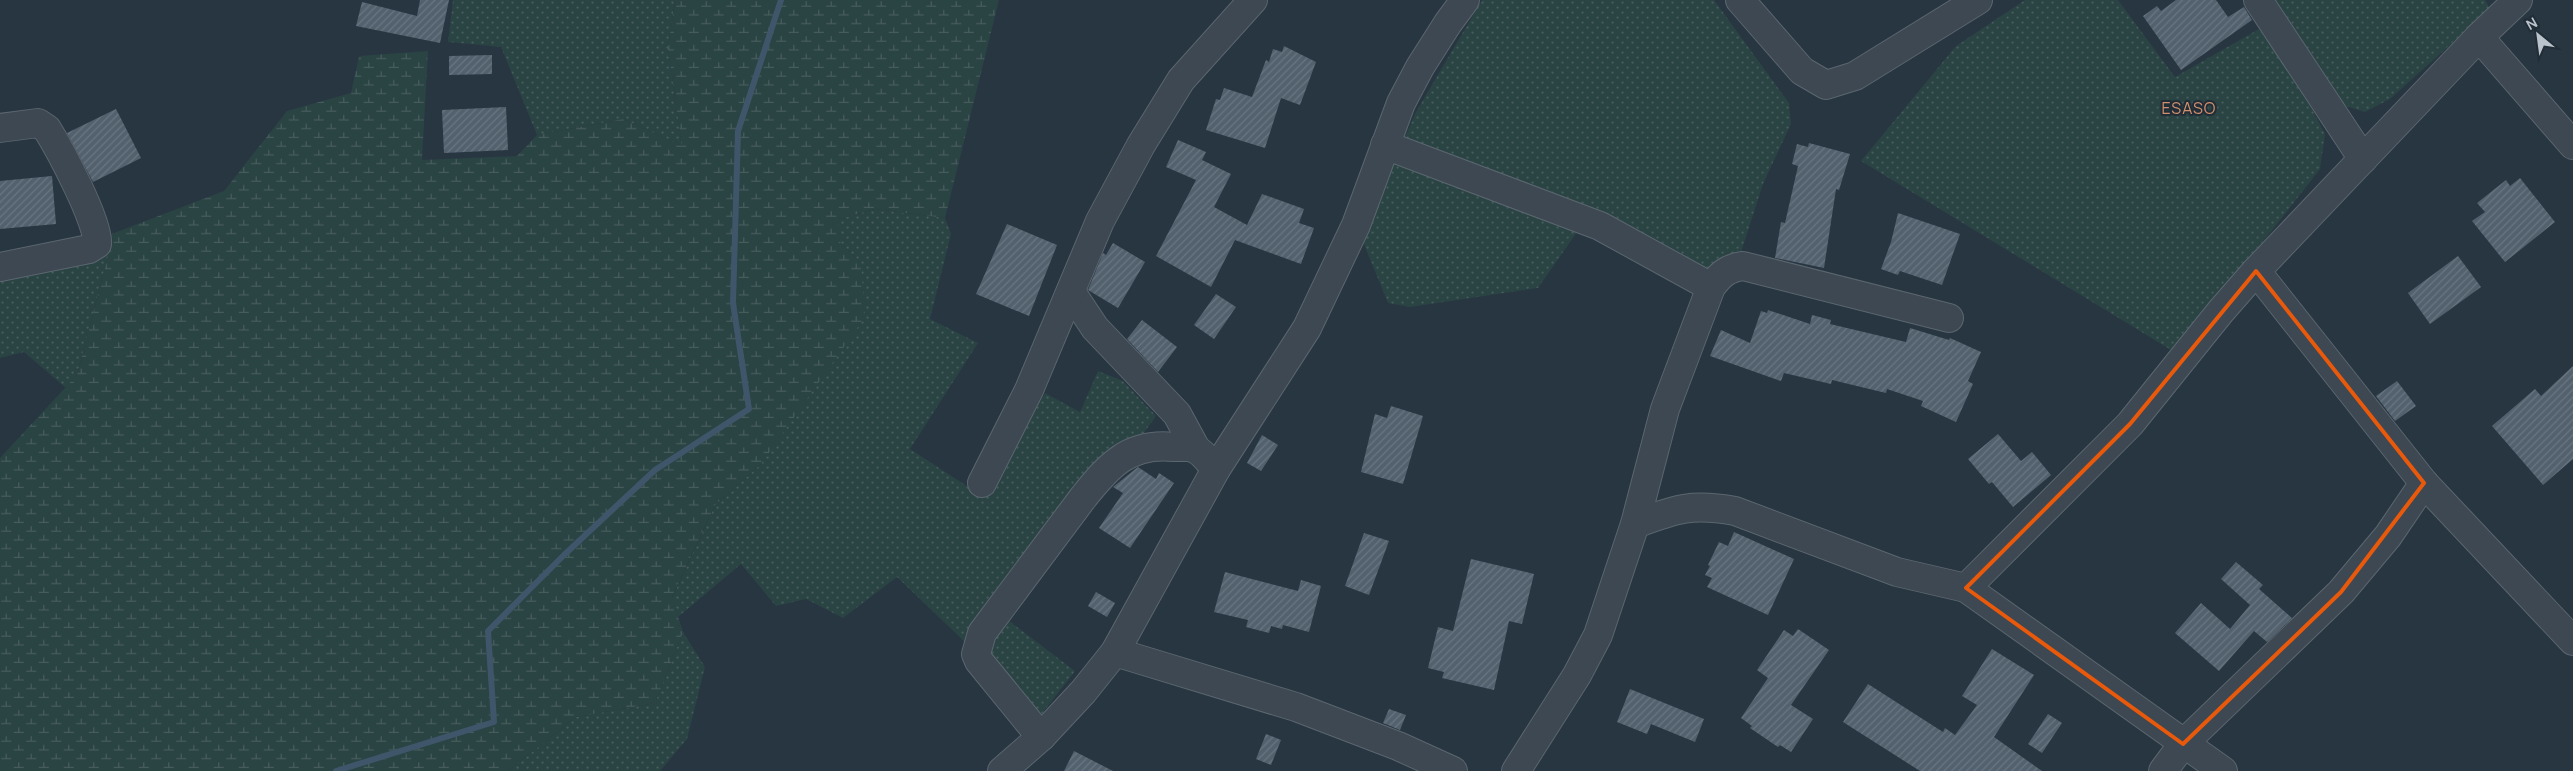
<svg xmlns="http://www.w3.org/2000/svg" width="2573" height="771" viewBox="0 0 2573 771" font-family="Manrope,sans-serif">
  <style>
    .grass { fill: url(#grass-dots) }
    .wetland { fill: url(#wetland-marsh) }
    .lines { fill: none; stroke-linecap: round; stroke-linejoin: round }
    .stream { stroke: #3f566a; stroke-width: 6 }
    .building { fill: url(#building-hatch) }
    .minor-casing { stroke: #5b666f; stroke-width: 30 }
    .minor { stroke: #3d4852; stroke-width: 28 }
    .marked { fill: none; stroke: #e8590c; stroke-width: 4; stroke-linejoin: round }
    .labels { text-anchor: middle; stroke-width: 4; stroke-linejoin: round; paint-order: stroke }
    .quarter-label { font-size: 16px; letter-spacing: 1px; fill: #d28f6e; stroke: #212d37 }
  </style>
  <defs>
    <pattern id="grass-dots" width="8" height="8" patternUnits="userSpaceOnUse" patternTransform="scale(1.25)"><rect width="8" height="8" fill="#2a4343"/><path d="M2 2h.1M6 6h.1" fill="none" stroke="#475c5d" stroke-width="1.8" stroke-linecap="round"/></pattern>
    <pattern id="wetland-marsh" width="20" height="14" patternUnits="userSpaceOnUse" patternTransform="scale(1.25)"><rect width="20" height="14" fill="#2a4343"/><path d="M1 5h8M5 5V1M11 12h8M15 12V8" fill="none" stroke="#475c5d"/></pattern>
    <pattern id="building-hatch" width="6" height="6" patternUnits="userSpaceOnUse" patternTransform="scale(1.25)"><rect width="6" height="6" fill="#52616d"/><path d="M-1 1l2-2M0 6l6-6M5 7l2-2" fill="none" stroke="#697681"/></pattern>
  </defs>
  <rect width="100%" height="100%" fill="#283642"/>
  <!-- grass -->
  <g class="grass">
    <path d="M453 0H675L668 48 682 146 623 119 537 135 501 47 448 42Z"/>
    <path d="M1482 0H1714L1789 103 1791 124 1763 184 1735 271 1709 279 1593 209 1538 288 1410 307 1388 303 1361 237 1416 112Z"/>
    <path d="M2025 0H2118L2175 77 2259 29 2299 84 2325 134 2320 169 2176 353 1861 161 1956 46Z"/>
    <path d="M2267 0H2485L2490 9 2390 99 2365 112 2342 105Z"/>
    <path d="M875 209 945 218 951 234 930 319 978 343 910 449 979 494 1006 462 1045 393 1080 412 1098 371 1123 381 1156 416 1009 621 1075 671 1041 715 897 577 843 618 806 599 776 606 741 564 678 617 672 598 715 505 761 464 861 263 839 241V219Z"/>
    <path d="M114 233 77 375 66 388 24 352 0 358V260L62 250Z"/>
    <path d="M683 632 705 667 687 739 660 771H508L576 717 655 703Z"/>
  </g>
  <!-- wetland -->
  <path class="wetland" d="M675 0H999L945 218 875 209 839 219V241L861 263 865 317 761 464 715 505 672 597 683 632 655 703 576 717 508 771H0V458L77 375 114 233 224 191 287 111 351 93 359 56 428 51 422 160 517 156 537 135 623 119 682 146 668 48Z"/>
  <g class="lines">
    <!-- stream -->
    <path class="stream" d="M336 771 494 722 488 631 564 555 655 470 749 409 733 303 738 131 781 0"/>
  </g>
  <!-- building -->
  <g class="building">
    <path d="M420 0H449L440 43 356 26 362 2 417 16Z"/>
    <path d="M2176 0H2216L2228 17 2244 7 2252 20 2181 70 2143 16 2157 6 2161 11Z"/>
    <path d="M1284 46 1316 62 1300 105 1281 98 1265 148 1206 130 1216 99 1220 100 1224 88 1252 97 1266 60 1269 62 1273 49 1282 52Z"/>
    <path d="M492 55V74L449 75V56Z"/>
    <path d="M506 107 508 150 444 153 442 110Z"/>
    <path d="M116 109 141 158 93 182 67 133Z"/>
    <path d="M1178 140 1206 152 1202 160 1231 174 1214 207 1247 225 1262 194 1304 209 1299 223 1314 228 1301 264 1235 240 1211 287 1156 256 1196 180 1166 167Z"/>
    <path d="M1809 143 1850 154 1839 190 1836 189 1824 268 1775 258 1781 222 1785 223 1798 166 1792 164 1797 144 1808 147Z"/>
    <path d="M52 176 56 224 0 229V181Z"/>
    <path d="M2520 178 2555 222 2505 262 2472 221 2485 212 2477 203 2506 180 2510 186Z"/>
    <path d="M1898 213 1960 234 1942 285 1900 271 1898 275 1881 269 1891 242Z"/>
    <path d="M1007 224 1057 245 1029 316 976 294Z"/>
    <path d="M1113 243 1145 262 1118 308 1088 290 1103 253 1106 255Z"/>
    <path d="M2458 256 2481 287 2430 324 2408 293Z"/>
    <path d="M1216 294 1236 307 1214 339 1194 325Z"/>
    <path d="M1768 310 1810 324 1812 315 1831 320 1830 324 1906 342 1910 328 1949 340 1950 338 1981 352 1968 381 1973 384 1956 422 1921 406 1923 401 1887 389 1886 393 1832 380 1831 384 1784 373 1781 381 1710 356 1721 330 1750 343 1761 311 1767 313Z"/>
    <path d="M1142 320 1177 347 1158 372 1127 339Z"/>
    <path d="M2573 366V459L2543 485 2492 426 2535 389 2541 396Z"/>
    <path d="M2397 381 2416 406 2395 421 2376 396Z"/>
    <path d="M1391 406 1423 416 1403 484 1361 472 1375 414 1387 418Z"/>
    <path d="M1998 434 2021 461 2032 452 2051 475 2013 507 1992 482 1989 484 1968 459Z"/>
    <path d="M1262 435 1278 445 1261 471 1247 463Z"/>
    <path d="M1138 467 1156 479 1159 473 1174 483 1130 548 1099 528 1123 493 1113 487Z"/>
    <path d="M1734 532 1794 559 1768 615 1707 587 1712 578 1705 575 1710 566 1708 565 1719 542 1728 546Z"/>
    <path d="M1364 533 1389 541 1369 595 1345 586Z"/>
    <path d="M1471 559 1534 574 1522 624 1509 621 1494 690 1442 678 1444 672 1428 668 1438 627 1453 631Z"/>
    <path d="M2236 562 2263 585 2259 589 2292 618 2267 642 2254 631 2219 671 2175 633 2201 603 2230 629 2250 605 2221 579Z"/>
    <path d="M1225 572 1298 591 1301 580 1321 586 1309 632 1283 625 1282 629 1271 626 1269 633 1246 627 1248 620 1214 612Z"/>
    <path d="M1096 592 1115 603 1107 617 1088 606Z"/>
    <path d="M1798 629 1829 650 1791 705 1813 719 1791 752 1780 745 1778 747 1750 728 1752 726 1741 718 1768 678 1757 670 1784 630 1793 636Z"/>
    <path d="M1992 649 2034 675 1994 737 2042 771H1920L1843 722 1868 684 1943 732 1945 728 1955 735 1977 705 1962 696Z"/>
    <path d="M1630 689 1704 719 1695 742 1651 724 1647 734 1617 722Z"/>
    <path d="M1389 709 1406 715 1400 730 1383 723Z"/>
    <path d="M2048 714 2062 723 2042 753 2028 744Z"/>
    <path d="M1266 734 1281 740 1271 765 1256 759Z"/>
    <path d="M1074 751 1113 771H1064Z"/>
  </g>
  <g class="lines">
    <!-- minor casing -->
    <g class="minor-casing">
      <g id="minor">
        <path d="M1740 0 1802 71 1826 85 1855 76 1978 0"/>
        <path d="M2258 0 2363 159"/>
        <path d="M2479 37 2573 145"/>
        <path d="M0 128 38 123 47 129C59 148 100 224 97 244L89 249 0 267"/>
        <path d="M1385 145 1600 226 1711 287"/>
        <path d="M2256 271 2424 483 2573 641"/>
        <path d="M1071 292 1095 328 1177 414 1196 449"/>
        <path d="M982 483 1029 390 1100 221 1141 145 1181 80 1253 0"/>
        <path d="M1635 524C1676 509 1691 503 1735 511L1897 572 1966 588 2130 424 2221 311 2256 271 2479 37 2518 0"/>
        <path d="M1966 588 2223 771"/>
        <path d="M1115 652 1296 707 1398 746 1453 771"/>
        <path d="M1041 737 979 661 976 654 982 633 1082 499C1108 466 1129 442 1174 447 1181 447 1192 446 1197 450 1204 454 1210 463 1216 469"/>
        <path d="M1002 771 1041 737 1083 692 1115 652 1216 469 1307 328 1356 225 1401 103 1420 67 1448 23 1465 0"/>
        <path d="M1516 771 1577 675 1598 635 1635 524 1665 409 1711 287C1720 275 1727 268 1743 266L1949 318"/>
        <path d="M2163 771 2183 744 2341 592 2388 536 2424 483"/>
      </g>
    </g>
    <!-- minor -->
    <use href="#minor" class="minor"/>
  </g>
  <!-- marked area -->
  <path class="marked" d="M2256 271 2424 483 2341 592 2183 744 1966 588 2130 424Z"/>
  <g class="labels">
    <!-- quarter labels -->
    <g class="quarter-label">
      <text x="2189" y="114">ESASO</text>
    </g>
  </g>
  <!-- north arrow -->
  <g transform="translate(2538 35) rotate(331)" stroke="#212d37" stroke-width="4" paint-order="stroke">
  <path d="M0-4L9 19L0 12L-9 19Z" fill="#bac3cc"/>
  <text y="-8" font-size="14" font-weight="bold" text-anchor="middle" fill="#bac3cc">N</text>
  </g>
</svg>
